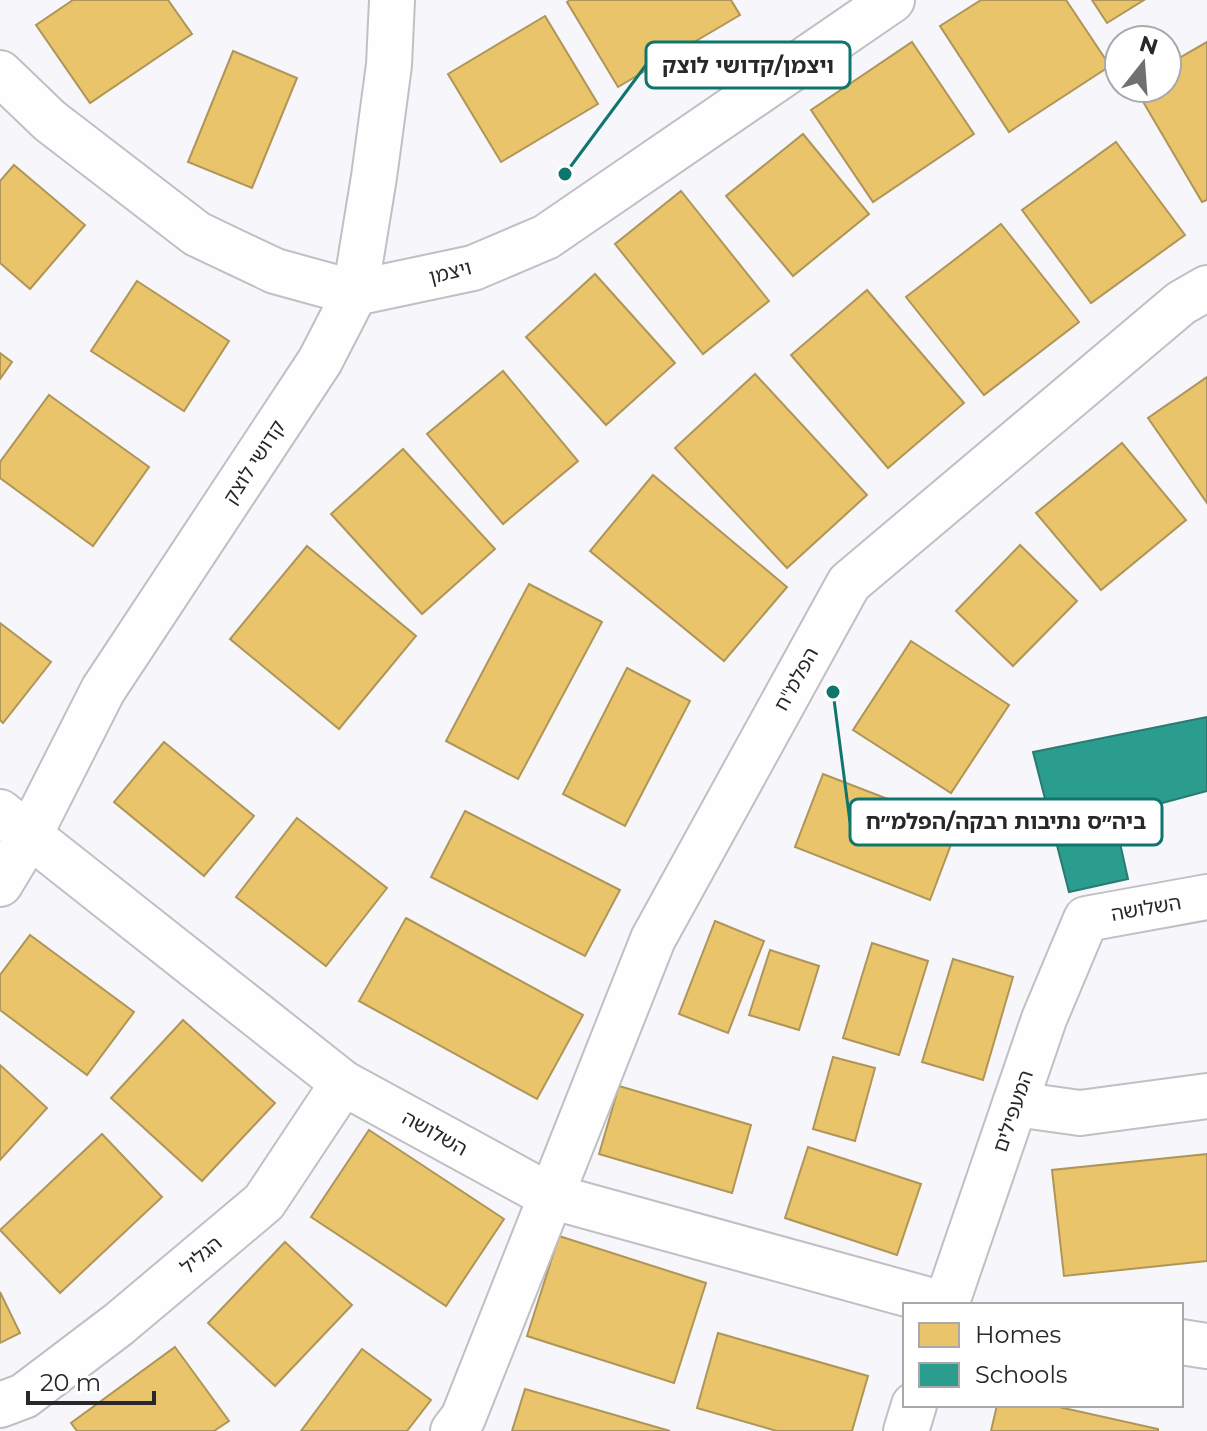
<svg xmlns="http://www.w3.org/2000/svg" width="1207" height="1431" viewBox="0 0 1207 1431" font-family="Montserrat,'Noto Sans Hebrew',sans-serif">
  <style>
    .homes { fill: #e9c46a; stroke: #af9557; stroke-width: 2 }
    .schools { fill: #2a9d8f; stroke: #297a71; stroke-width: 2 }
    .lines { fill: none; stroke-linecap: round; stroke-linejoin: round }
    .minor-casing { stroke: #c0c0c4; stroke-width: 48 }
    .minor { stroke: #fefefe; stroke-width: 44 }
    .labels { text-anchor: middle; stroke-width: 8; stroke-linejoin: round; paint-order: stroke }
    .street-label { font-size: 20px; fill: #28282a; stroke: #fff }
    .leader { fill: none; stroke: #0f766e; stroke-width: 3 }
    .callout-dot { fill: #0f766e; stroke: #fff; stroke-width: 3 }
    .callout { fill: #fff; stroke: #0f766e; stroke-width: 3 }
    .callout-label { font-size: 22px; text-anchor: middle; font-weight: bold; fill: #28282a }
  </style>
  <rect width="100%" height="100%" fill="#f6f6fb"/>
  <!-- homes -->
  <g class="homes">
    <path d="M73 0H168L192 34 90 103 36 25Z"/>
    <path d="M570 0H731L740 15 618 87 567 2Z"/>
    <path d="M981 0H1066L1110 66 1009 132 940 26Z"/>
    <path d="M1092 0H1144L1107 23Z"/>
    <path d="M545 16 598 104 501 162 448 74Z"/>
    <path d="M912 42 974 134 873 202 811 110Z"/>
    <path d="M1207 42V200L1202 202 1135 88H1167V65Z"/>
    <path d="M233 51 297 78 252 188 188 162Z"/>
    <path d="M803 134 869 214 793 276 726 196Z"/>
    <path d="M1116 142 1185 235 1091 303 1022 210Z"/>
    <path d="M14 165 85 225 30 289 0 263V181Z"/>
    <path d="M681 191 769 301 703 354 615 244Z"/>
    <path d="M1001 224 1079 322 984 395 906 297Z"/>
    <path d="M595 274 675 363 606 425 526 337Z"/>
    <path d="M137 281 229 341 184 411 91 351Z"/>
    <path d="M867 290 964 403 888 468 791 355Z"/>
    <path d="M0 353 12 362 0 379Z"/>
    <path d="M503 371 578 461 503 524 427 434Z"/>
    <path d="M755 374 867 495 787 568 675 448Z"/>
    <path d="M1207 377V503L1148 418Z"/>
    <path d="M49 395 149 467 93 546 0 478V462Z"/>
    <path d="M1122 443 1186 520 1101 590 1036 513Z"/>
    <path d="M403 449 495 549 422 614 331 514Z"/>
    <path d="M653 475 787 587 724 661 590 551Z"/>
    <path d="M1020 545 1077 601 1013 666 956 611Z"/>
    <path d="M307 546 416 636 339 729 230 639Z"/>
    <path d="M529 584 602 622 518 779 446 741Z"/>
    <path d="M0 623 51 662 3 723 0 720Z"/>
    <path d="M911 641 1009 705 951 793 853 730Z"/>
    <path d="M627 668 690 701 625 826 563 794Z"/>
    <path d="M164 742 254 816 204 876 114 802Z"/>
    <path d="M823 774 958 826 930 900 795 847Z"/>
    <path d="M465 811 620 890 585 956 431 877Z"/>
    <path d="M297 818 387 888 326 966 236 897Z"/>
    <path d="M406 918 583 1015 537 1099 359 1001Z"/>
    <path d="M715 921 764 941 728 1033 679 1014Z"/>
    <path d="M30 935 134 1012 87 1075 0 1010V975Z"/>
    <path d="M872 943 928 961 899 1055 843 1038Z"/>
    <path d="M770 950 819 966 799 1030 749 1015Z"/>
    <path d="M953 959 1013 977 983 1080 922 1062Z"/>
    <path d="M183 1020 275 1103 202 1181 111 1098Z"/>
    <path d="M833 1057 875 1068 855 1141 813 1129Z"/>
    <path d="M0 1065 47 1108 0 1160Z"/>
    <path d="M619 1086 751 1125 732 1193 599 1154Z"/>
    <path d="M369 1130 504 1219 446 1306 311 1217Z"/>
    <path d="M102 1134 162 1197 60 1293 0 1230Z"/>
    <path d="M808 1147 921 1184 897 1255 785 1218Z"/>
    <path d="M1207 1154V1261L1064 1276 1052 1170Z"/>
    <path d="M559 1236 706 1283 674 1383 527 1336Z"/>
    <path d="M285 1242 352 1305 275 1386 208 1323Z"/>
    <path d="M0 1292 20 1333 0 1343Z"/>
    <path d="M718 1333 868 1376 852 1431H777L697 1408Z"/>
    <path d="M175 1347 229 1421 214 1431H77L71 1423Z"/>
    <path d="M362 1349 431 1400 407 1431H301Z"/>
    <path d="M525 1389 670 1431H512Z"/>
    <path d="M997 1405H1050L1158 1429V1431H991Z"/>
  </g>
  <!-- schools -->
  <path class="schools" d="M1207 717V791L1114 816 1128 879 1069 892 1033 752Z"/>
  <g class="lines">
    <!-- minor casing -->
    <g class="minor-casing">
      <g id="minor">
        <path d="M0 73 50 121 197 234 275 271 355 293 473 268 546 237 892 0"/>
        <path d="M0 812 343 1083 550 1196 947 1305"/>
        <path d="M0 884 29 836 103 690 320 361 355 293 374 177 389 65 392 0"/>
        <path d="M1015 1104 1080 1113 1207 1096"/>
        <path d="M946 1305 1044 1019 1086 919 1207 897"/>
        <path d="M1181 1342 1207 1346"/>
        <path d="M0 1405 24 1396 119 1324 264 1202 343 1083"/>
        <path d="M453 1431 463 1418 653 939 849 583 1181 303 1207 288"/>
        <path d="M906 1431 914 1405"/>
      </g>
    </g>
    <!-- minor -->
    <use href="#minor" class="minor"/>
  </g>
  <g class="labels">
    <!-- street labels -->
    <g class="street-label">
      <text transform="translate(450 272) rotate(-14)" y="7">ויצמן</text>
      <text transform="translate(254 462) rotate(-57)" y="7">קדושי לוצק</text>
      <text transform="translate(796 679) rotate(-61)" y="7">הפלמ"ח</text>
      <text transform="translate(1146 908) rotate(-10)" y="7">השלושה</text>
      <text transform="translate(1013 1111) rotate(-71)" y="7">המעפילים</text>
      <text transform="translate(435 1133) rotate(29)" y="7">השלושה</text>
      <text transform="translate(201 1255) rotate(-40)" y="7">הגליל</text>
    </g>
  </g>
  <!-- callouts -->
  <path class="leader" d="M565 174L646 65M833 692L850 822"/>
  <g class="callout-dot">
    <circle cx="565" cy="174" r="8"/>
    <circle cx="833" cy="692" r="8"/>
  </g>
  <g class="callout">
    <rect x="646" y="42" width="204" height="46" rx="8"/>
    <rect x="850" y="799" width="312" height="46" rx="8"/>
  </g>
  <g class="callout-label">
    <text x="748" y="73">ויצמן/קדושי לוצק</text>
    <text x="1006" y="829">ביה״ס נתיבות רבקה/הפלמ״ח</text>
  </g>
  <!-- legend -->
  <rect x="903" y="1303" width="280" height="104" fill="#ffffff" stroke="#a9a9aa" stroke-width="2"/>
  <rect x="919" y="1323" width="40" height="24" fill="#e9c46a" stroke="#a9a9aa" stroke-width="2"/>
  <text x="975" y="1343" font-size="24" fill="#28282a">Homes</text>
  <rect x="919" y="1363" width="40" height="24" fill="#2a9d8f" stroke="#a9a9aa" stroke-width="2"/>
  <text x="975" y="1383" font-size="24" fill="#28282a">Schools</text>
  <!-- north arrow -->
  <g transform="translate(1143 64) rotate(17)"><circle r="38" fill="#ffffff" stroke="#a9a9aa" stroke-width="2"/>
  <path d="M0-6L14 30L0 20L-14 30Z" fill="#707073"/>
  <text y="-12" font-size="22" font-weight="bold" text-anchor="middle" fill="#28282a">N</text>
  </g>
  <!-- scale -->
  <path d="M28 1391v12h126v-12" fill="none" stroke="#28282a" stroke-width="4"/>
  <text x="40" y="1391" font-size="24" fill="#28282a" stroke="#ffffff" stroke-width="6" paint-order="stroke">20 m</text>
</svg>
